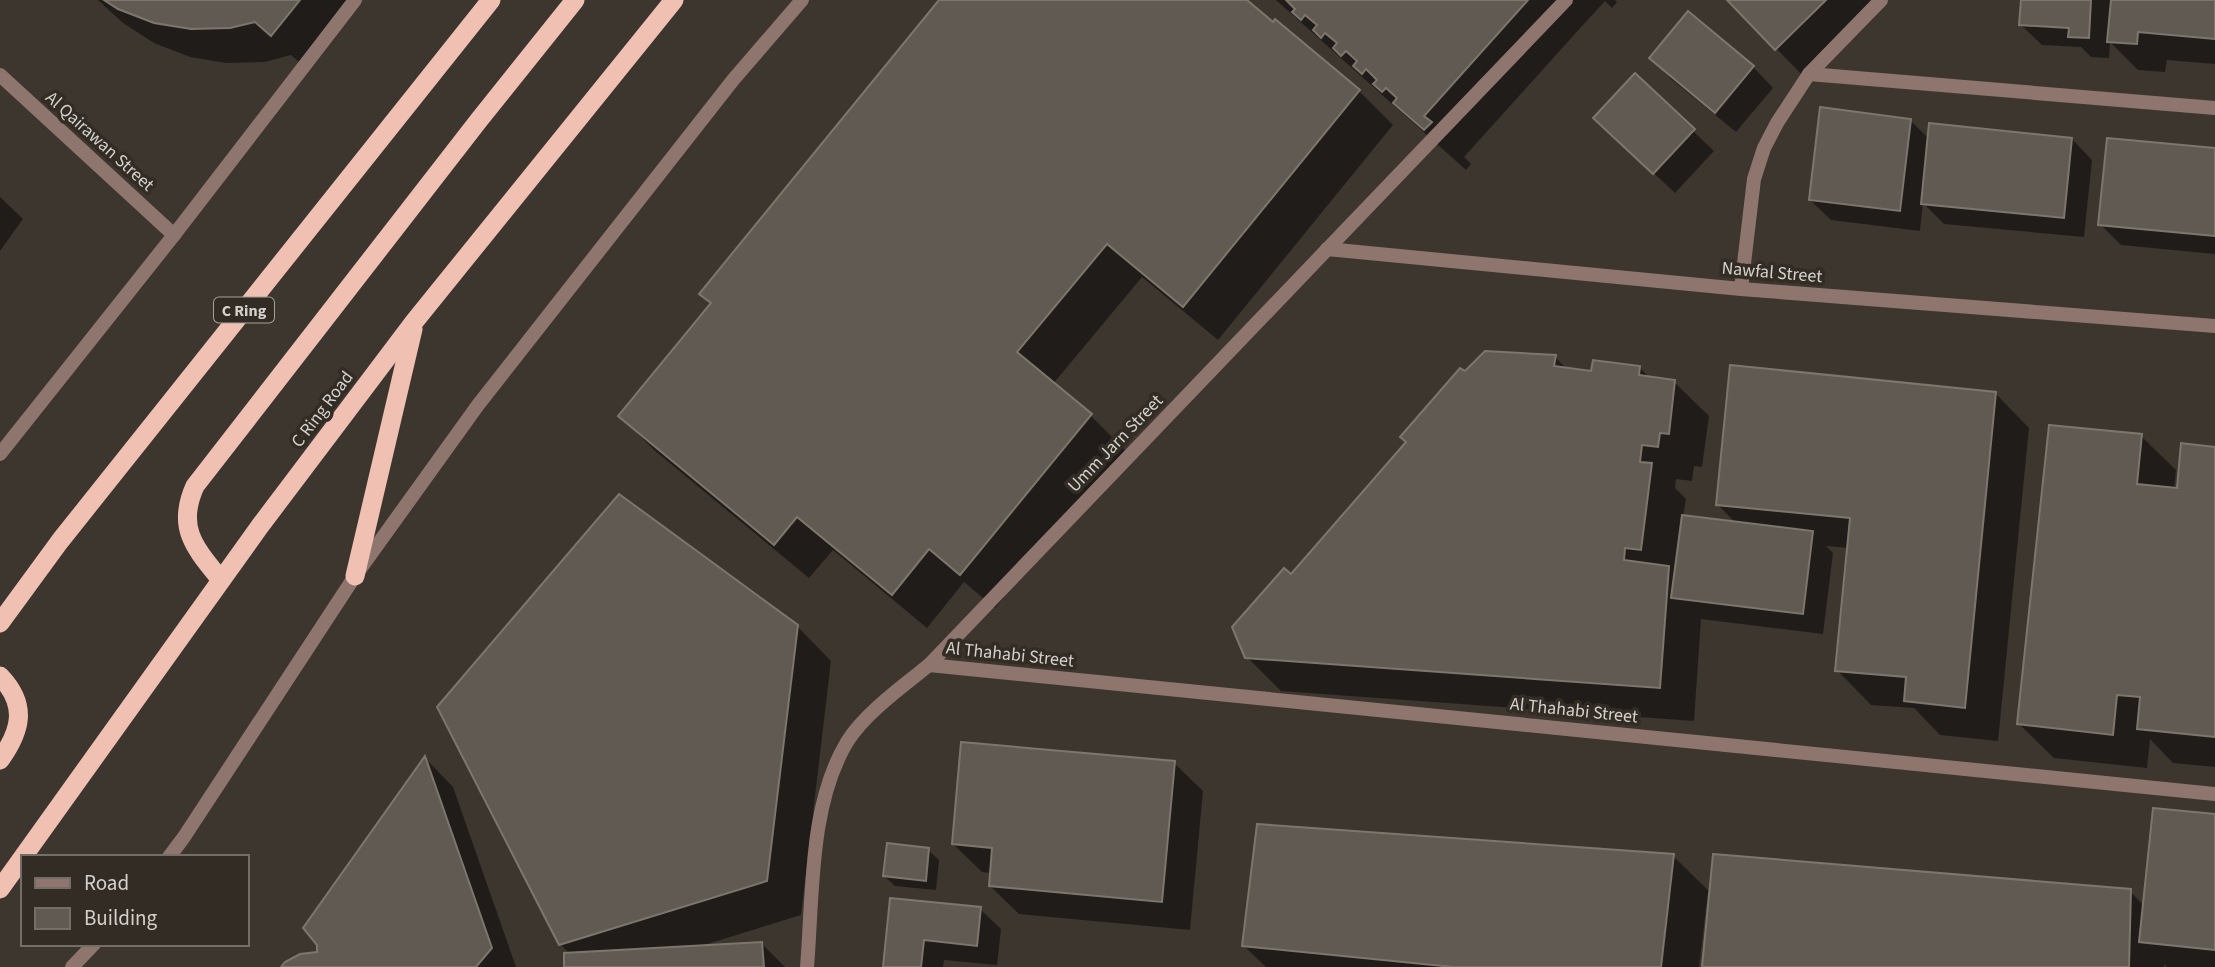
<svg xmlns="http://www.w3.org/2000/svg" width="2215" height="967" viewBox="0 0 2215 967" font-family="'Source Sans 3',sans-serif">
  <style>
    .shadow { fill: #0007 }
    .building { fill: #615a52; stroke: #7d766d; stroke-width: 2 }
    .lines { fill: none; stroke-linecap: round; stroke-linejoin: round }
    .minor { stroke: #8e766f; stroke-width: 14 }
    .trunk { stroke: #f0c0b2; stroke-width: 19 }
    .labels { text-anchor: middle; stroke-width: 7; stroke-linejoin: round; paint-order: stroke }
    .shield { fill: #322c25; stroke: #a4a09a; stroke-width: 2 }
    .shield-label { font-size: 16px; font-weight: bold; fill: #d5d1cc }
    .street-label { font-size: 18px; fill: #d5d1cc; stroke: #322c25 }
  </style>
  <rect width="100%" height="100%" fill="#3d362f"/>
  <!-- shadow -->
  <g class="shadow">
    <path d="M98 0H362L307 69 291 55 265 62 226 63 190 57 154 43 123 23Z"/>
    <path d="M941 0H1245L1359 91 1393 125 1218 340 1142 277 1053 384 1091 416 1125 450 995 608 964 582 927 628 833 550 809 578 654 450 620 416 712 304 701 294Z"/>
    <path d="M1276 0H1615L1617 2 1612 8 1605 1 1573 36 1464 157 1471 164 1466 170Z"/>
    <path d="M1729 0H1884L1804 77Z"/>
    <path d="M2023 0H2215V64L2167 60 2165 72 2138 70 2110 42 2109 58 2091 57 2081 47 2042 45 2021 25Z"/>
    <path d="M1651 58 1753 67 1773 88 1736 132 1671 79Z"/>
    <path d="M1635 76 1714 151 1675 193 1616 138Z"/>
    <path d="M1910 120 1929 139H2072L2092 160 2084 237 1944 224 1923 203 1920 231 1831 220 1810 200Z"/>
    <path d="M2215 150V254L2121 245 2100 224Z"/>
    <path d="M0 197 23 219 0 251Z"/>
    <path d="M1555 357 1567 369 1593 373 1639 367 1650 378 1674 382 1709 416 1702 467 1694 466 1692 481 1676 479 1675 488 1686 499 1683 517 1737 524 1718 505 1995 393 2029 428 1998 741 1940 735 1914 708 1871 705 1837 670 1849 548 1826 546 1833 553 1823 634 1701 619 1694 721 1281 691 1247 657 1291 577 1408 443 1465 373Z"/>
    <path d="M2141 436 2176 470 2174 490H2178L2215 448V767L2173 763 2150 739 2147 768 2054 758 2019 724Z"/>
    <path d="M797 626 831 661 801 915 701 946 762 944 785 967H566L571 955 560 944Z"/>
    <path d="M426 759 453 787 516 967H284L318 953Z"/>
    <path d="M1174 763 1203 791 1190 930 1019 914 990 886 992 873 982 872 953 844Z"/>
    <path d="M2215 816V967H2167L2164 964V967H1704L2130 891 2144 906Z"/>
    <path d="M928 850 939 860 936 890 895 886 884 876Z"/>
    <path d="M1673 856 1710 892H1708L1699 967H1266L1244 946Z"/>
    <path d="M892 900 980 909 1001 929 997 965 944 960 943 967H885Z"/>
  </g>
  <!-- building -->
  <g class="building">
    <path d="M104 0H300L271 36 255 22 230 28 191 29 154 23 118 9Z"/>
    <path d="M939 0H1247L1273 22 1275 19 1360 90 1183 307 1107 244 1017 352 1092 414 960 575 929 549 892 595 797 517 774 545 618 416 711 303 699 294Z"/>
    <path d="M1286 0H1528L1424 116 1432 122 1424 130 1393 103 1397 98 1386 88 1382 92 1373 84 1377 80 1366 69 1362 74 1353 66 1357 61 1346 51 1341 56 1333 48 1337 43 1325 33 1321 38 1313 30 1317 25 1305 15 1301 20 1292 12 1295 9Z"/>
    <path d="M1727 0H1826L1775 50Z"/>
    <path d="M2021 0H2091L2089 38 2068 37 2069 28 2019 25Z"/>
    <path d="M2111 0H2215V39L2138 32 2137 44 2107 42Z"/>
    <path d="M1688 11 1754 66 1715 113 1649 58Z"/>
    <path d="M1635 73 1695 129 1653 174 1593 118Z"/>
    <path d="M1820 107 1911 119 1900 211 1809 200Z"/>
    <path d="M1929 123 2072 138 2064 218 1921 204Z"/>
    <path d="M2107 138 2215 148V236L2098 225Z"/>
    <path d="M1485 351 1556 355 1554 366 1591 371 1593 360 1640 366 1639 375 1675 380 1669 434 1660 433 1658 447 1642 445 1640 462 1652 463 1641 550 1625 548 1624 560 1669 566 1660 688 1245 658 1232 627 1284 568 1291 574 1406 442 1400 437 1460 368 1465 371Z"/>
    <path d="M1730 365 1996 392 1965 708 1904 701 1906 677 1835 671 1850 518 1716 505Z"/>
    <path d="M2049 425 2142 434 2137 484 2177 488 2181 443 2215 447V737L2137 729 2140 697 2117 695 2113 735 2017 724Z"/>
    <path d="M619 494 798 625 767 881 559 945 437 707Z"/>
    <path d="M1682 515 1813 531 1803 614 1671 598Z"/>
    <path d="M961 742 1175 761 1162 902 989 886 992 848 952 844Z"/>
    <path d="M425 756 492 948 476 967H281L285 962 300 954 317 952V945L303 928Z"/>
    <path d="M2153 808 2215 814V950L2139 942Z"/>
    <path d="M1257 824 1674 854 1661 967H1453L1242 946Z"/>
    <path d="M887 843 929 848 926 881 883 876Z"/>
    <path d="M1713 854 2131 889 2129 967H1702Z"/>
    <path d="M890 898 981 907 977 946 924 940 921 967H883Z"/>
    <path d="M762 942 764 967H564V953Z"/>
  </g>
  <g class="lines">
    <!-- minor -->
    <g class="minor">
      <path d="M1809 74 2215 108"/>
      <path d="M0 75 174 235"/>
      <path d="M1327 249 1741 289 2215 326"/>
      <path d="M1741 289 1754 179 1764 148 1777 123 1809 74 1881 0"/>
      <path d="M0 454 174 235 355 0"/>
      <path d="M929 665 2215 794"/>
      <path d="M169 857 184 837 355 576 478 405 733 80 802 0"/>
      <path d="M72 967 94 944"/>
      <path d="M807 967C813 895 809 805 847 742 864 714 904 685 929 665L1566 0"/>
    </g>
    <!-- trunk -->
    <g class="trunk">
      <path d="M355 576 413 329"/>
      <path d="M221 580C195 548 176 528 195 486L479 120 575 0"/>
      <path d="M0 623 60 541 491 0"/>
      <path d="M0 676C28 705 21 731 0 760"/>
      <path d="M0 889 260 526 414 322 674 0"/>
    </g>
  </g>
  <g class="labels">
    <!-- shield labels -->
    <rect class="shield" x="214" y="297.5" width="60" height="25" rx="5"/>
    <g class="shield-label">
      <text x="244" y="316">C Ring</text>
    </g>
    <!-- street labels -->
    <g class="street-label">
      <text transform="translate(100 141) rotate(42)" y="6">Al Qairawan Street</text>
      <text transform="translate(1772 272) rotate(5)" y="6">Nawfal Street</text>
      <text transform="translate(322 409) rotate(-53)" y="6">C Ring Road</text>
      <text transform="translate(1115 443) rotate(-46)" y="6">Umm Jarn Street</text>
      <text transform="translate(1010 654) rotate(6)" y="6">Al Thahabi Street</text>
      <text transform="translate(1574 710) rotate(6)" y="6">Al Thahabi Street</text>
    </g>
  </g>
  <!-- legend -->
  <rect x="21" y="855" width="228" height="91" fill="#322c25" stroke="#736e68" stroke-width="2"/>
  <rect x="35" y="878" width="35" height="10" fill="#8e766f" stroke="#736e68" stroke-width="2"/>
  <text x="84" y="890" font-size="21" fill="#d5d1cc">Road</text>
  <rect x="35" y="908" width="35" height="21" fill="#615a52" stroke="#736e68" stroke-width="2"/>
  <text x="84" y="925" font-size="21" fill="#d5d1cc">Building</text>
</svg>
